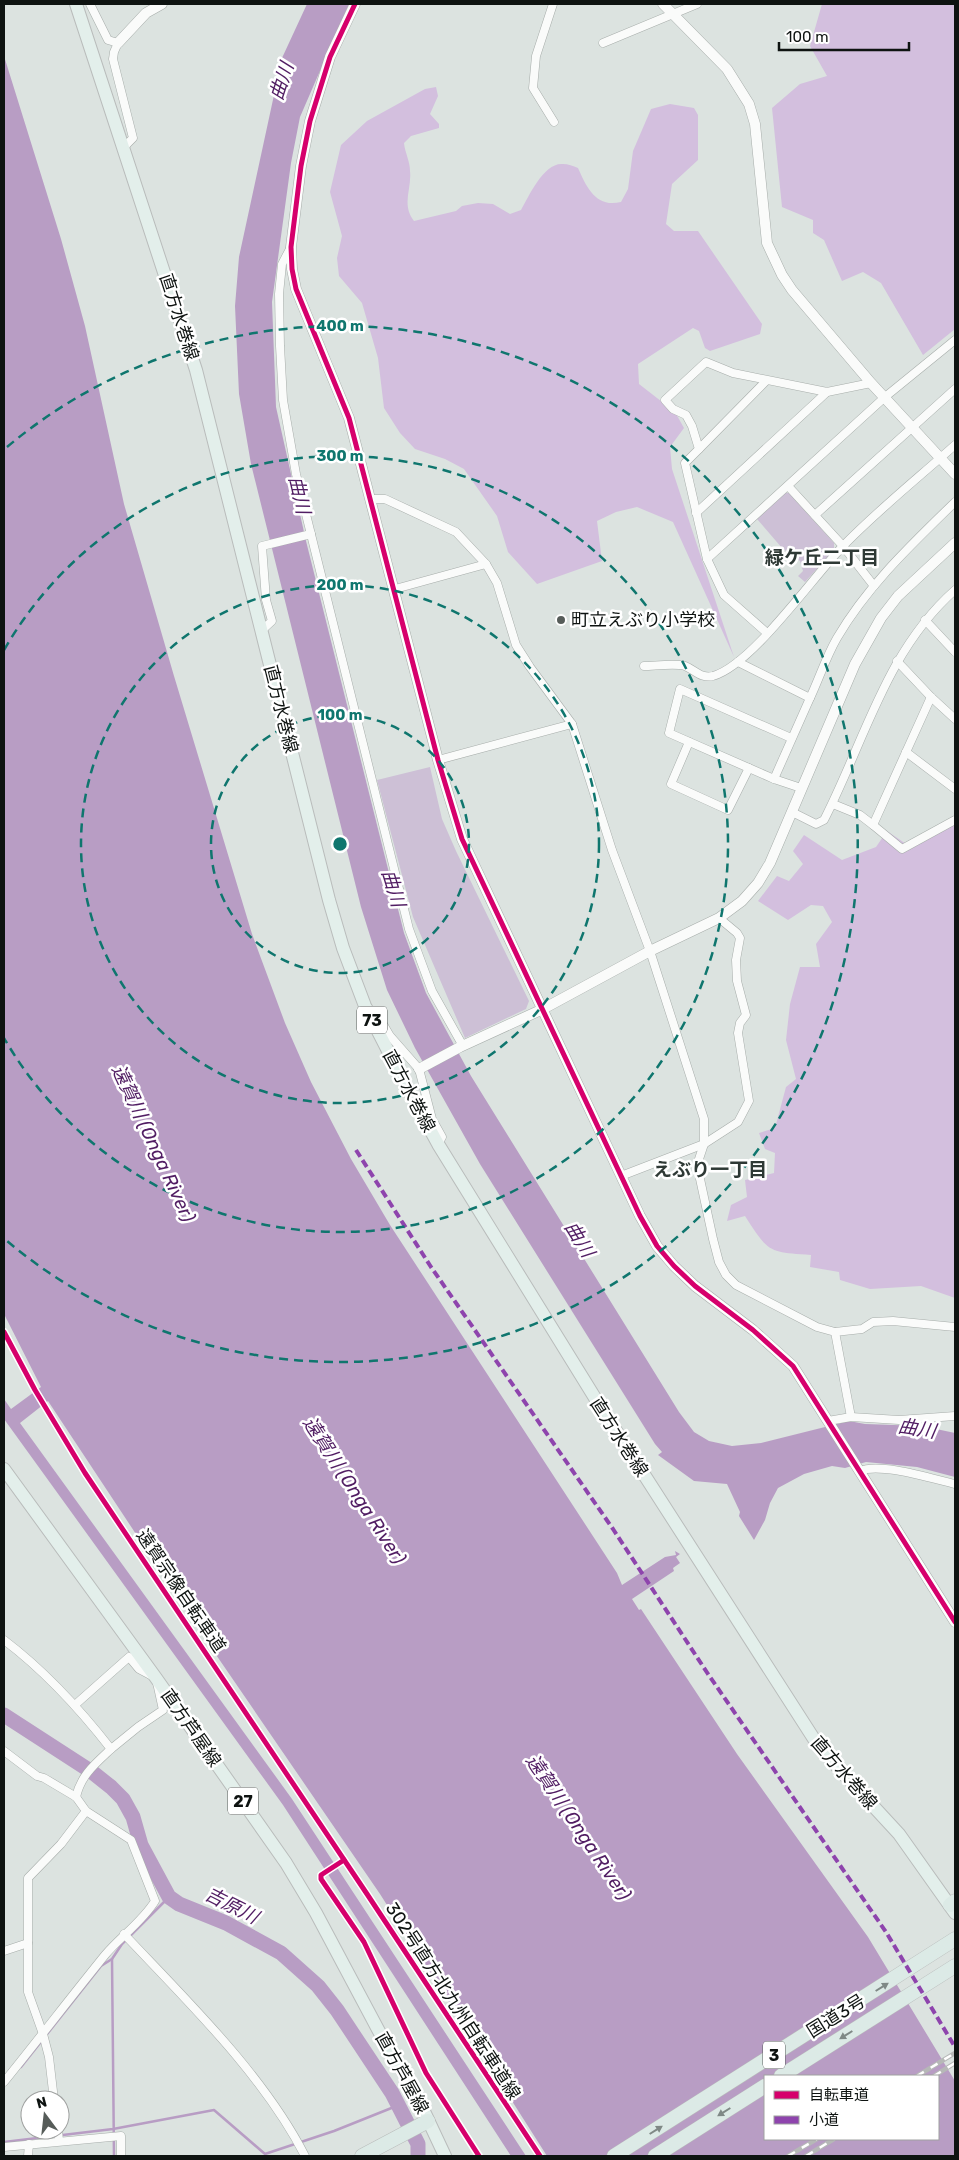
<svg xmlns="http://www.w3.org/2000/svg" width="959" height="2160" viewBox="0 0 959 2160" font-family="Rubik,'Noto Sans JP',sans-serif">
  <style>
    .green { fill: #cdc0d6 }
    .forest { fill: #d3bfde }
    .water { fill: #b89dc4; fill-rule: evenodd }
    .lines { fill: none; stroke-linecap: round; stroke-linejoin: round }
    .stream { stroke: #b89dc4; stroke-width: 2.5 }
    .river { stroke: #b89dc4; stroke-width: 15 }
    .minor-casing { stroke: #a7adaa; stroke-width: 9 }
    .tertiary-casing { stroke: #a7adaa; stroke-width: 11 }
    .primary-casing { stroke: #b9bcbb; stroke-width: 14 }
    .trunk-casing { stroke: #b9bcbb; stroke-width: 15 }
    .minor { stroke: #fafbfa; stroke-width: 8 }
    .tertiary { stroke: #fafbfa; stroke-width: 10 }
    .primary { stroke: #e3efeb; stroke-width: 12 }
    .trunk { stroke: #dceae6; stroke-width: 14 }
    .rail-casing { stroke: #b6b8b7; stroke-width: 4.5 }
    .rail { stroke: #fff; stroke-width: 2.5; stroke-dasharray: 8; stroke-linecap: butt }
    .quiet { stroke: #8e44ad; stroke-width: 4; stroke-dasharray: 8 4; stroke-linecap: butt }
    .cycleway-casing { stroke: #fff; stroke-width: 8 }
    .cycleway { stroke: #d6006c; stroke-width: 5 }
    .oneway { fill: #7f8986 }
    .ring { fill: none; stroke: #0f766e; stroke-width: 2.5; stroke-dasharray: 9 6 }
    .poi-dot { fill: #565c59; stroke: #fff; stroke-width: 2 }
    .labels { text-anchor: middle; stroke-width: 5; stroke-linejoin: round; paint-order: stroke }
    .shield { fill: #fff; stroke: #565a58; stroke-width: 1 }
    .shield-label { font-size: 16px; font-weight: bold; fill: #0e1311 }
    .street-label { font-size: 18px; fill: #0e1311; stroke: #fff }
    .poi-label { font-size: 18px; fill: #0e1311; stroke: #fff; text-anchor: start }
    .water-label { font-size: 19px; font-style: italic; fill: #511d63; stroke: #fff }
    .neighbourhood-label { font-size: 19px; font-weight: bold; fill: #2e3935; stroke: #fff }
    .centre { fill: #0f766e; stroke: #fff; stroke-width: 2.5 }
    .ring-label { font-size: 15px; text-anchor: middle; font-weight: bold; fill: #0f766e; stroke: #fff; stroke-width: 5; stroke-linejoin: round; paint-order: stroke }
  </style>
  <rect width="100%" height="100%" fill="#dce3e0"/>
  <!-- green -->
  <g class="green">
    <path d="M784 493H789L834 543V550L805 582 798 576 803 571 800 561 782 548 757 519Z"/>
    <path d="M430 767 442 819 456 851 529 1001 526 1009 465 1038 413 917 377 780Z"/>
  </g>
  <!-- forest -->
  <g class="forest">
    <path d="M822 4H955V329L923 355 881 283 863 272 842 281 824 240 813 233V220L782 207 772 108 800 84 827 76 810 46Z"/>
    <path d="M436 87 438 96 430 114 439 124V128L411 136 404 143C405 153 410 161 410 171 412 189 401 204 414 221L456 211 462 206 478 203 493 204 510 214 521 210C529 196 544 162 563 164 568 164 573 166 578 168 587 188 596 208 621 202L628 189 633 151 651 109 670 104 694 108 698 115V160L672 184 666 224 674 231H698L762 324 760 334 710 351 705 348 699 331 693 328 638 364 639 384 675 412 684 428 670 447 672 469 734 657 673 522 637 507 616 512 597 521 602 561 537 584 508 552 497 516 464 469 445 459 415 449 400 433 384 408 378 358 362 303 339 276 337 258 342 236 330 192 341 145 367 121 425 89Z"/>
    <path d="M955 824V1298L921 1286 870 1289 840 1280 839 1272 810 1267 811 1255C768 1252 769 1253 745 1216L727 1221 731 1205 747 1197 745 1180 774 1173 775 1153 765 1149 759 1133 775 1128 786 1087 796 1079 786 1040 790 1004 800 967H820L816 944 832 922 823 906 811 905 788 920 758 901 777 876 789 881 803 864 793 851 804 835 842 860 876 847 887 831 912 848Z"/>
  </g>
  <!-- water -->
  <g class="water">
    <path d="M307 4H349L300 117 291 163 272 302 276 407 306 541 404 933 426 993 471 1076 679 1412 694 1432 709 1441 732 1446 761 1443 849 1421 865 1424 922 1426 955 1433V1477L917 1467 866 1462 845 1468 832 1466 804 1474 778 1488 770 1503 765 1520 754 1540 739 1516 740 1512 727 1484 694 1481 658 1455 662 1452 655 1444 480 1164 415 1048 387 990 361 907 251 464 239 394 235 306 239 257 282 58Z"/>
    <path d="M4 56 61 239 85 326 124 504 174 676 252 934 285 1023 311 1082 351 1159 390 1225 617 1573 622 1585 665 1557 676 1555 675 1551 680 1554 676 1557 680 1563 673 1568 674 1571 632 1599 639 1610 641 1609 737 1754 868 1937 955 2081V2156H547L380 1894 210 1646 48 1401 20 1423 292 1799 526 2156H511L283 1805 4 1419V1399L11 1409 41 1387 4 1314ZM765 2076H938V2139H765Z"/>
  </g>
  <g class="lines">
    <!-- stream -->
    <g class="stream">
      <path d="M21 2067 101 1966 112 1959"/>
      <path d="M4 2142 113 2129 214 2110 265 2154 334 2131 399 2105"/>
      <path d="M114 2156 112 1959 122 1944 169 1897"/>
    </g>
    <!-- river -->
    <path class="river" d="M4 1715 92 1772 111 1787 123 1799 133 1817 141 1845 169 1897 179 1904 226 1923 281 1953 318 1986 337 2010 392 2093 418 2144V2156"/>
    <!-- minor casing -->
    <g class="minor-casing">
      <g id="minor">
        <path d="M90 4 108 40 118 43 114 52 113 59 133 138 123 148"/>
        <path d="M553 4 536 56 533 88 554 122"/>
        <path d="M603 43 697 4"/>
        <path d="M291 247 282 264 279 294 280 346 283 400 296 474 409 929 432 991 463 1046"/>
        <path d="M699 449 766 381"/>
        <path d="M788 486 843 546 874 586"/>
        <path d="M370 499H385L456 532 486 564 497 583 516 645 530 667 572 724 612 850 650 951 704 1119V1144L697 1165 713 1239 719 1262 726 1275 736 1285 817 1327 835 1332 862 1329 873 1322 893 1321 955 1327"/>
        <path d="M696 513 827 392"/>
        <path d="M815 515 955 389"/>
        <path d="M707 559 885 397 955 340"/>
        <path d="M395 589 486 564"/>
        <path d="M925 620 955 652"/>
        <path d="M261 631 272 621 266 600 262 546 311 534"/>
        <path d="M767 633 724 595 707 559 685 463 699 449 692 426 686 415 673 409 665 400 706 362 733 373 827 392 871 383"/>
        <path d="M897 661 931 697 955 719"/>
        <path d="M738 662 810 698C819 679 826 657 837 638 868 585 912 544 955 502"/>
        <path d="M644 666C654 666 676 663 685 666 695 670 701 679 713 676 752 665 812 578 843 546 878 510 918 478 955 445"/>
        <path d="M931 697 873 825 902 849 955 820"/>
        <path d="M791 738 680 689 669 733 774 779 801 788"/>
        <path d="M689 742 671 784 728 810 749 768"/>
        <path d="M906 752 955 789"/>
        <path d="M438 760 572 724"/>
        <path d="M774 779 810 698"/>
        <path d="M833 804 860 815 873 825"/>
        <path d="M792 812 816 824 824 820C865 740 886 651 955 590"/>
        <path d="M369 1009 377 1014 390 1036 419 1069 432 1119 442 1137 438 1144"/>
        <path d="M621 1176 704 1144 738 1122 749 1101 738 1033 740 1023 746 1015 737 981 736 960 740 938 737 933 719 918"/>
        <path d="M835 1332 851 1417"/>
        <path d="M828 1421 851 1417 899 1420 955 1416"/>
        <path d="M860 1471C880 1462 933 1479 955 1484"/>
        <path d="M4 1640C45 1671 79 1708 111 1749 95 1764 81 1775 76 1797"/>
        <path d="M76 1704 129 1657 139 1669 156 1678 163 1710 138 1727 111 1749"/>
        <path d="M4 1751 37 1776 44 1778 76 1797 86 1811 131 1840 155 1901C142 1922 120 1937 105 1955 71 1997 38 2040 4 2082"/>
        <path d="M124 1934C187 2001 263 2074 305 2156"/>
        <path d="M4 1951 28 1943"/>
        <path d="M54 2100 49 2057 43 2034 28 1992V1878L61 1844 86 1811"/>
        <path d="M58 2130 59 2141"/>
        <path d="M4 2147 121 2136V2156"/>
        <path d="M28 2156 29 2144"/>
      </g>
    </g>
    <!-- tertiary casing -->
    <g class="tertiary-casing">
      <g id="tertiary">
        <path d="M355 4 330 57 310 121 301 166 291 247 292 269 296 289 349 418 438 760 462 839 640 1216 657 1246 674 1266 695 1286 753 1330 793 1366 955 1622"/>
        <path d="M663 4 727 69 749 104 755 124 767 243 782 275 792 290 871 383 955 474"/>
        <path d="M118 43 146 13 162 4"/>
        <path d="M419 1069 460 1047 543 1009 650 951 719 918 742 901 758 883 770 863 855 664 881 618 898 596 955 543"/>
      </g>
    </g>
    <!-- primary casing -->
    <g class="primary-casing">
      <g id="primary">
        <path d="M76 4 196 370 329 900 343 948 365 1006 402 1078 438 1144 600 1406 814 1739 839 1769 899 1834 955 1913"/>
        <path d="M4 1469 156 1678 286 1863 316 1913 382 2037 414 2090 445 2156"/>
      </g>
    </g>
    <!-- trunk casing -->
    <g class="trunk-casing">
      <g id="trunk">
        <path d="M950 1905 955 1901"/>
        <path d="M781 2076 955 1966"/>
        <path d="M362 2156 428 2121"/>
        <path d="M614 2156 955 1939"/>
        <path d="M655 2156 765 2086"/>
      </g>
    </g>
    <!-- minor -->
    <use href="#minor" class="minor"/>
    <!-- tertiary -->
    <use href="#tertiary" class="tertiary"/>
    <!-- primary -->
    <use href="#primary" class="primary"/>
    <!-- trunk -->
    <use href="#trunk" class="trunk"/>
    <!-- rail casing -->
    <g class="rail-casing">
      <g id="rail">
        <path d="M917 2076 955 2053"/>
        <path d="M934 2076 955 2063"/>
        <path d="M788 2156 817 2139"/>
        <path d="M806 2156 834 2139"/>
      </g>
    </g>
    <!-- rail -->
    <use href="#rail" class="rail"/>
    <!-- quiet -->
    <path class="quiet" d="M356 1150 431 1267 613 1529 708 1674 886 1932 955 2047"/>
    <!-- cycleway casing -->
    <g class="cycleway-casing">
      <g id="cycleway">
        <path d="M355 4 330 57 310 121 301 166 291 247 292 269 296 289 349 418 438 760 462 839 640 1216 657 1246 674 1266 695 1286 753 1330 793 1366 955 1622"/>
        <path d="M4 1332 35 1390 85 1473 367 1894 540 2156"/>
        <path d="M344 1860 321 1875V1879L364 1942 426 2073 479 2156"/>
      </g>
    </g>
    <!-- cycleway -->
    <use href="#cycleway" class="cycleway"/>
  </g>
  <!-- one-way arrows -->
  <defs><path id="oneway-solid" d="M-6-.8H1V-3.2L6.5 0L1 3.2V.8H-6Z" transform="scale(1.25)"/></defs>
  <g class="oneway">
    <use href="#oneway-solid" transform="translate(882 1987) rotate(-32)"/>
    <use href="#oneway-solid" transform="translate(846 2035) rotate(148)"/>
    <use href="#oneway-solid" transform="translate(724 2112) rotate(148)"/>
    <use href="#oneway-solid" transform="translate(656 2130) rotate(-32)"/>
  </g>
  <!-- distance rings -->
  <g class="ring">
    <circle cx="340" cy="844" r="129"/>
    <circle cx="340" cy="844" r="259"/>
    <path d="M4 650A388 388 0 1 1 4 1038"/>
    <path d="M7 447A518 518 0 1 1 7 1241"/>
  </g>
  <!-- markers -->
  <circle class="poi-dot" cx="561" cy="620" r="5"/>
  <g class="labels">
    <!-- shield labels -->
    <g class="shield">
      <rect x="357" y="1006.5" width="30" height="27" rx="4"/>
      <rect x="228" y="1787.5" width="30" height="27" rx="4"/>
      <rect x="763" y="2041.5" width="22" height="27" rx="4"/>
    </g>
    <g class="shield-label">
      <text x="372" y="1026">73</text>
      <text x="243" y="1807">27</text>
      <text x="774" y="2061">3</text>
    </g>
    <!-- street labels -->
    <g class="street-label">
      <text transform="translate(179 317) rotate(72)" y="6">直方水巻線</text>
      <text transform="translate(281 709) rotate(76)" y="6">直方水巻線</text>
      <text transform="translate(409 1091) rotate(62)" y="6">直方水巻線</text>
      <text transform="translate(619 1437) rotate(57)" y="6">直方水巻線</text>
      <text transform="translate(181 1591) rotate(56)" y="6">遠賀宗像自転車道</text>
      <text transform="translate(191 1728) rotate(55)" y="6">直方芦屋線</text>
      <text transform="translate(844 1773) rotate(49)" y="6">直方水巻線</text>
      <text transform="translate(453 2001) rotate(57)" y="6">302号直方北九州自転車道線</text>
      <text transform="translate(836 2016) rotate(-32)" y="6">国道3号</text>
      <text transform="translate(402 2073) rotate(61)" y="6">直方芦屋線</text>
    </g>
    <!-- poi labels -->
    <g class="poi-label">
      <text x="571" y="626">町立えぶり小学校</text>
    </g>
    <!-- water labels -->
    <g class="water-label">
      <text transform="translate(281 81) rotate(-72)" y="7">曲川</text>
      <text transform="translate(300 495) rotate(77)" y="7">曲川</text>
      <text transform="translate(394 888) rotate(73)" y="7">曲川</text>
      <text transform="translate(154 1143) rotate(65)" y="7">遠賀川 (Onga River)</text>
      <text transform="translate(580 1239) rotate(58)" y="7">曲川</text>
      <text transform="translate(917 1428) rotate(9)" y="7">曲川</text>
      <text transform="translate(355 1490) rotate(57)" y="7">遠賀川 (Onga River)</text>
      <text transform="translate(579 1827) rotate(56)" y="7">遠賀川 (Onga River)</text>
      <text transform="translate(232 1905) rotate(27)" y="7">吉原川</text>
    </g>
    <!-- neighbourhood labels -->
    <g class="neighbourhood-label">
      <text x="822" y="564">緑ケ丘二丁目</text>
      <text x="710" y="1176">えぶり一丁目</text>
    </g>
  </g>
  <circle cx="340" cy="844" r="8" class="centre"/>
  <g class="ring-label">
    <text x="340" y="331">400 m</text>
    <text x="340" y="461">300 m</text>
    <text x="340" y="590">200 m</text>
    <text x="340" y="720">100 m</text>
  </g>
  <!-- border -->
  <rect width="959" height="2160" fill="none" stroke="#0e1311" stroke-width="10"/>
  <!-- legend -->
  <rect x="764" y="2075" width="175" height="65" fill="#ffffff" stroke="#9fa1a0"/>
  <rect x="774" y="2091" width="25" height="8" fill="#d6006c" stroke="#9fa1a0"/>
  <text x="809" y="2100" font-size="15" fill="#0e1311">自転車道</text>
  <rect x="774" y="2116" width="25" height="8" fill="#8e44ad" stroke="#9fa1a0"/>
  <text x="809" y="2125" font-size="15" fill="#0e1311">小道</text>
  <!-- north arrow -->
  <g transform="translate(45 2115) rotate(345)"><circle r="24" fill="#ffffff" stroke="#9fa1a0"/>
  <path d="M0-4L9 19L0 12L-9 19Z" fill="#565c59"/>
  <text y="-8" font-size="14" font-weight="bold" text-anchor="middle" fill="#0e1311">N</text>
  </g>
  <!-- scale -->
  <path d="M779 42v8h130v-8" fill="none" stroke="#0e1311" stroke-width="2.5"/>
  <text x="786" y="42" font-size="15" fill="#0e1311" stroke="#ffffff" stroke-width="4" paint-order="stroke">100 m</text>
</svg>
